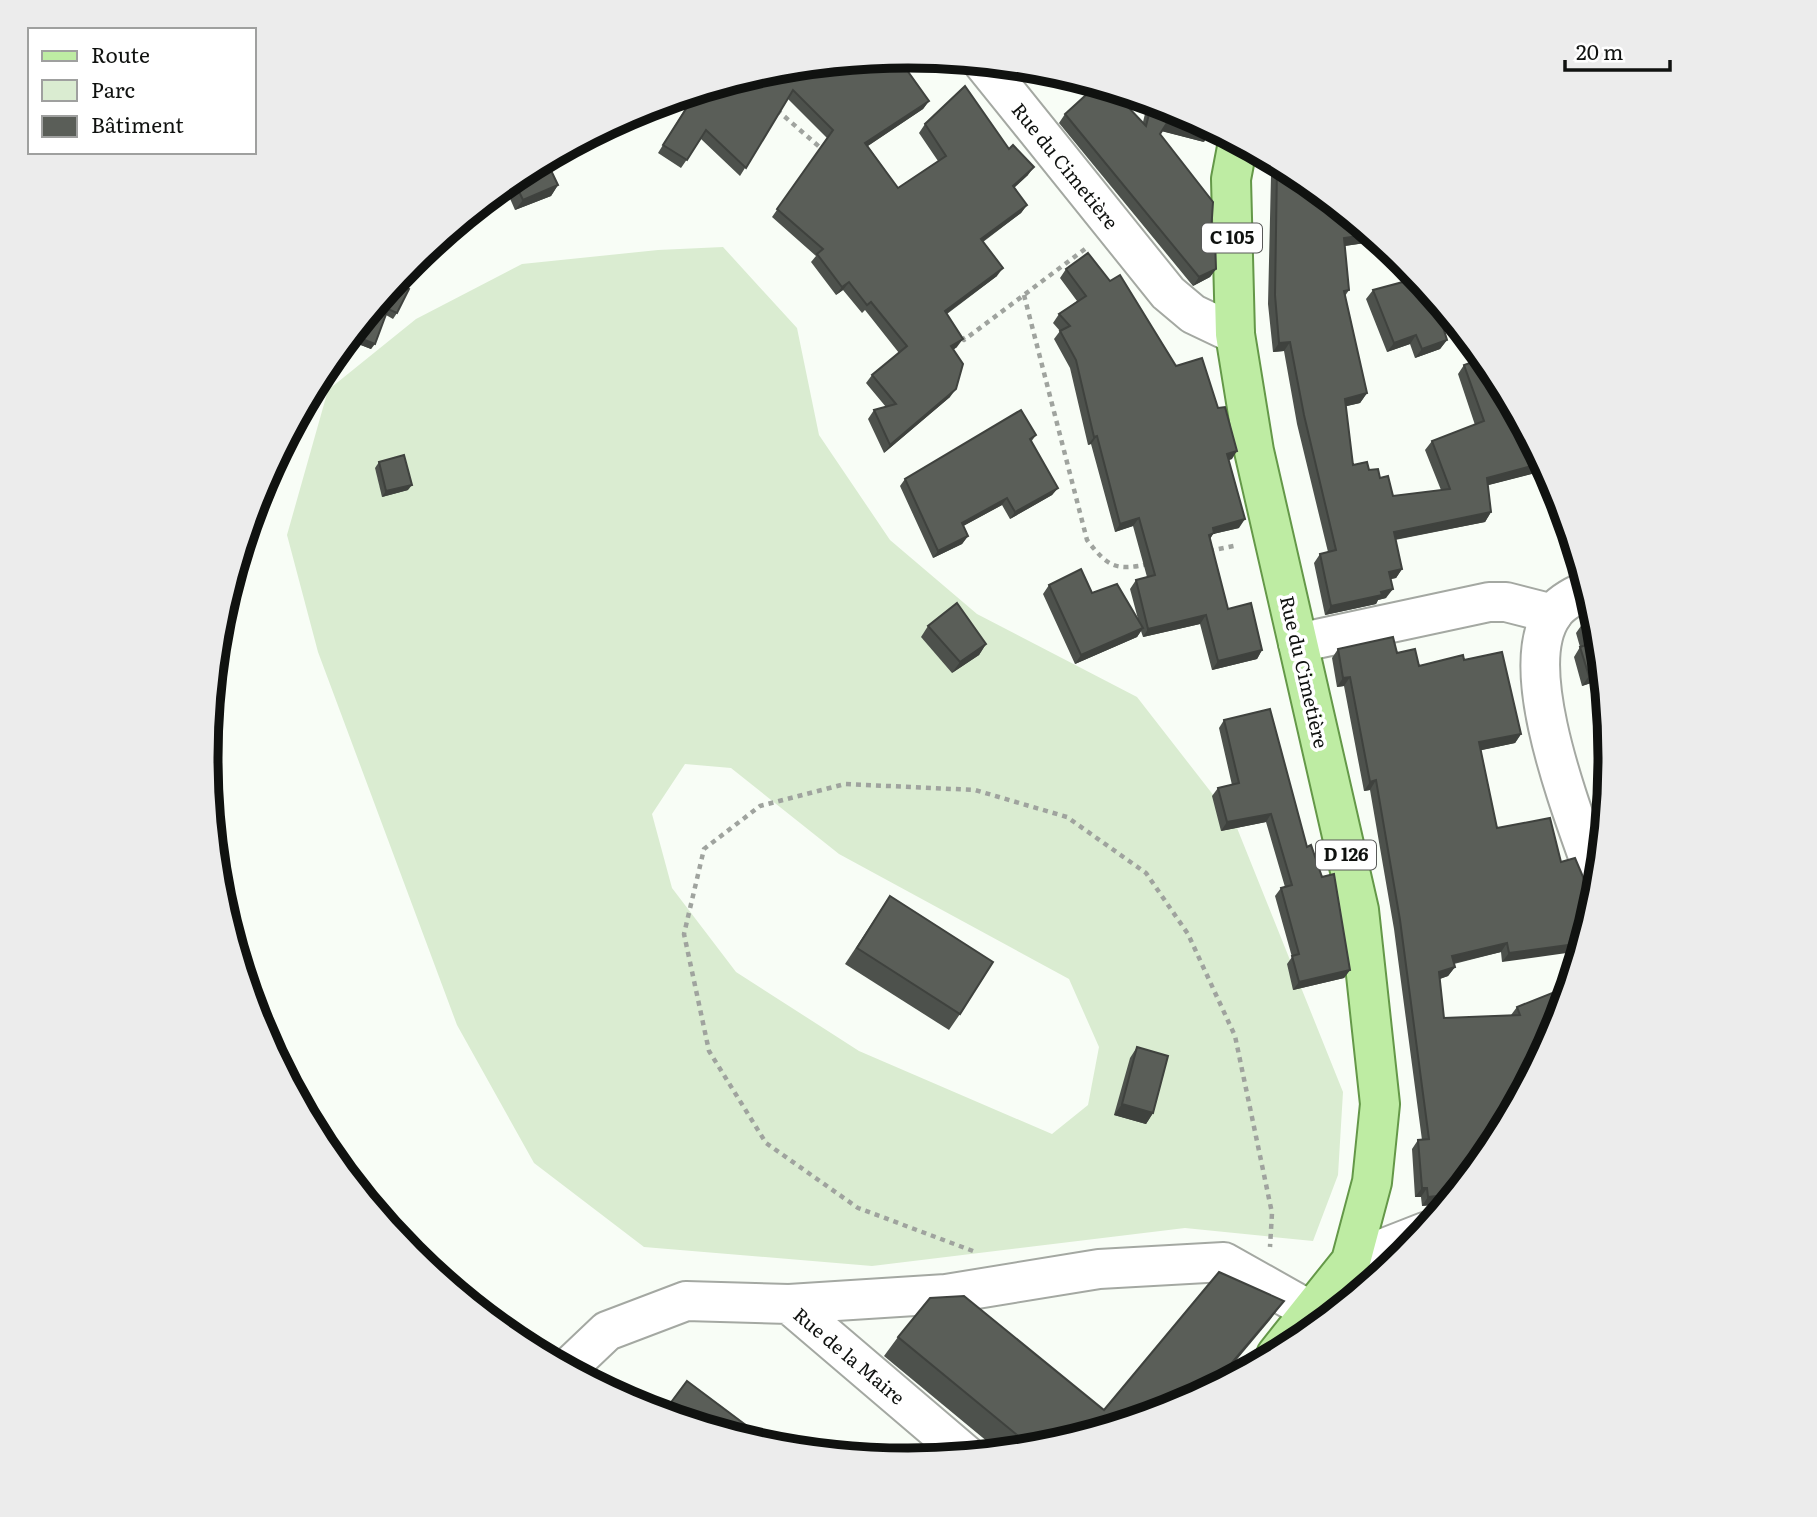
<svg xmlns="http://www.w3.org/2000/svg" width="1817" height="1517" viewBox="0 0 1817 1517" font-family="Literata,serif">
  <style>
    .green { fill: #daecd1; fill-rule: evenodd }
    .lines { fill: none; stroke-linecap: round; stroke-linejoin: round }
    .minor-casing { stroke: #a4a8a2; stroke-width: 42 }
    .major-casing { stroke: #649848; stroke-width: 42 }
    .path { stroke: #9fa39e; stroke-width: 4.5; stroke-dasharray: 5 5; stroke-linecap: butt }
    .minor { stroke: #fff; stroke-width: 38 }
    .major { stroke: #beeca3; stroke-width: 38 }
    .wall { fill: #4d514c }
    .shaded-wall { fill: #3f423e }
    .building { fill: #5a5e58; stroke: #3f423e; stroke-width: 2 }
    .labels { text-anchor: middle; stroke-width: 7; stroke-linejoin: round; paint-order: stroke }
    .shield { fill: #fff; stroke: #585958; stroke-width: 2 }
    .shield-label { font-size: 18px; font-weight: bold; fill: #101210 }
    .street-label { font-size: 19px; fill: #101210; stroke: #fff }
    .rim { fill: none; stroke: #101210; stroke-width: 9 }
  </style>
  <rect width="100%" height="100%" fill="#f8fdf6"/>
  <!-- green -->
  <path class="green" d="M723 247 797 328 819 435 890 540 977 614 1137 697 1235 823 1343 1092 1338 1175 1313 1241 1185 1228 872 1266 644 1247 534 1163 457 1025 318 652 287 535 328 390 416 319 522 264 658 250ZM685 764 731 768 839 854 1069 979 1099 1047 1088 1105 1052 1134 859 1051 736 972 672 888 652 814Z"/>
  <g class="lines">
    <!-- minor casing -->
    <g class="minor-casing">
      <g id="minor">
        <path d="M983 63 1168 293 1193 314 1235 334"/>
        <path d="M1588 590C1576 595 1560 603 1553 614 1513 670 1578 825 1598 885"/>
        <path d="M1298 643 1489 602H1506L1553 614"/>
        <path d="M1351 1261 1425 1232"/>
        <path d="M789 1304 946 1294 1099 1269 1224 1262 1311 1311"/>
        <path d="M567 1369 607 1331 686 1301 789 1304 966 1455"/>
      </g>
    </g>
    <!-- major casing -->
    <g class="major-casing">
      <path id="major" d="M1238 142 1231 179 1235 334 1254 451 1359 910 1380 1104 1372 1182 1351 1261 1276 1355"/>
    </g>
    <!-- path -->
    <g class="path">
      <path d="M777 110 823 150"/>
      <path d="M1024 295 1087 540C1108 567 1115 571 1149 564"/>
      <path d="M962 337 964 340 1085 249"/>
      <path d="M1209 551 1238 545"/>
      <path d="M973 1251 858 1208 766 1143 709 1051 684 934 704 849 760 806 845 784 975 790 1067 817 1146 873 1188 934 1235 1036 1272 1213 1270 1247"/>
    </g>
    <!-- minor -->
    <use href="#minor" class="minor"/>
    <!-- major -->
    <use href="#major" class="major"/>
  </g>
  <!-- wall -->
  <g class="wall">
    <path d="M909 56 919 57 906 68 929 101 923 109 868 146 898 188 938 161 919 133 925 124 1028 175 1014 188 1027 205 1021 213 983 242 997 276 947 314 957 347 953 350 950 397 884 453 868 419 874 410 886 407 866 383 872 375 899 353 865 310 862 313 843 290 836 295 811 262 816 256 772 217 827 138 788 99 740 176 701 139 681 168 658 153 685 109 664 102 772 69Z"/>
    <path d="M1148 101 1175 109 1170 118 1204 142 1162 131 1160 134 1211 233 1216 269 1210 277 1193 286 1059 123 1065 114 1143 122Z"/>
    <path d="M1277 167 1329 206 1379 241 1345 246 1349 290 1345 296 1367 393 1360 403 1346 406 1353 465 1369 470 1380 478 1393 496 1441 490 1425 450 1432 441 1475 425 1458 374 1464 365 1547 470 1488 485 1491 512 1485 522 1395 540 1402 569 1396 578 1390 579 1386 598 1378 600 1376 604 1325 615 1314 563 1320 554 1328 552 1297 424 1284 351 1273 352 1268 304 1271 176Z"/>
    <path d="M519 174 558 185 551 196 515 210 508 194 488 202 487 200Z"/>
    <path d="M453 228 449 243 413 267 410 264 412 261Z"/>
    <path d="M1066 269 1232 459 1229 460 1239 528 1213 534 1210 539 1228 609 1262 650 1257 659 1212 670 1200 624 1143 637 1141 631 1137 637 1075 664 1043 594 1049 585 1092 593 1138 619 1130 589 1136 580 1147 577 1133 526 1115 532 1091 444 1088 445 1070 368 1054 339 1060 331 1053 323 1059 314 1077 301 1060 278Z"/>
    <path d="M395 282 397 313 393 319 386 315 371 349 348 340Z"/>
    <path d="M1373 290 1447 340 1440 349 1415 358 1410 344 1387 352 1366 299Z"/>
    <path d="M351 351 326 383 319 378 325 368Z"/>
    <path d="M1036 435 1031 442 1058 488 1052 495 1010 519 1002 505 963 526 968 536 962 544 933 558 900 486 905 479Z"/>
    <path d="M379 462 408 490 382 497 375 468Z"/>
    <path d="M1598 622 1606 703 1594 682 1582 686 1574 657 1580 647 1576 633 1583 623Z"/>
    <path d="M928 626 986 644 979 655 952 673 921 637Z"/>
    <path d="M1338 649 1397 653 1419 666 1464 660 1521 734 1515 743 1481 750 1497 828 1561 862 1595 905 1502 962 1501 952 1454 964 1455 967 1448 976 1440 979 1444 1018 1511 1015 1517 1007 1570 986 1492 1149 1448 1203 1422 1206 1421 1197H1415L1412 1149 1418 1140H1422L1394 929 1370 790 1364 791 1344 686 1337 687 1332 658Z"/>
    <path d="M1224 720 1307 847 1350 970 1344 978 1293 990 1287 964 1292 957 1275 896 1281 888 1285 887 1266 822 1221 831 1212 796 1218 788 1232 785 1219 728Z"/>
    <path d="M1602 745 1611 759 1609 779 1603 780 1595 755Z"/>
    <path d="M890 896 960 1014 949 1030 845 964Z"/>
    <path d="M1137 1047 1153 1113 1146 1124 1114 1115 1130 1058Z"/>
    <path d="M1270 1320 1045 1448 1000 1452 884 1356 898 1337 1104 1410Z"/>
  </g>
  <!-- shaded-wall -->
  <g class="shaded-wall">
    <path d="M916 57H919L899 74 904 66Z"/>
    <path d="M680 97 691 101 685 109 664 102Z"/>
    <path d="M929 101 923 109 860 151 865 143Z"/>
    <path d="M1167 123 1210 133 1204 142 1161 131Z"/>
    <path d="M1034 167 1028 175 1007 194 1013 186Z"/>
    <path d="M515 183 508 194 488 202 494 195 499 190Z"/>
    <path d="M558 185 551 196 515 210 523 200Z"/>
    <path d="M1027 205 1021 213 975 247 981 239Z"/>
    <path d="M456 232 449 243 413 267 420 256Z"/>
    <path d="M1371 234 1379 241 1337 247 1344 238Z"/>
    <path d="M1003 268 997 276 939 319 945 311Z"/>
    <path d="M1216 269 1210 277 1193 286 1199 277Z"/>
    <path d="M849 282 843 290 836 295 842 287Z"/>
    <path d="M352 335 375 344 371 349 348 340Z"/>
    <path d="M1416 335 1410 344 1387 352 1394 343Z"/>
    <path d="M963 339 957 347 945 355 951 346Z"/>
    <path d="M1447 340 1440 349 1415 358 1422 349Z"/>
    <path d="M1290 342 1284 351 1273 352 1279 343Z"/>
    <path d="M956 389 950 397 884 453 890 445Z"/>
    <path d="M1367 393 1360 403 1339 408 1345 399Z"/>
    <path d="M1097 436 1091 444 1088 445 1094 437Z"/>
    <path d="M1237 451 1232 459 1221 462 1227 454Z"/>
    <path d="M1543 463 1547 470 1481 487 1487 478Z"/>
    <path d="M412 485 408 490 382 497 386 491Z"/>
    <path d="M1058 488 1052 495 1010 519 1015 512Z"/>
    <path d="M1007 498 1002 505 956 530 962 523Z"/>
    <path d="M1491 512 1485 522 1387 541 1394 532Z"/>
    <path d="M1139 518 1133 526 1115 532 1120 524Z"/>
    <path d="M1245 519 1239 528 1213 534 1208 542 1203 543 1213 528Z"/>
    <path d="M968 536 962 544 933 558 938 551Z"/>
    <path d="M1402 569 1396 578 1382 581 1389 572Z"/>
    <path d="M1393 589 1386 598 1378 600 1376 604 1325 615 1331 606Z"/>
    <path d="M1206 615 1200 624 1143 637 1148 629Z"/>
    <path d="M1143 628 1137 637 1075 664 1081 655Z"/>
    <path d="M986 644 979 655 952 673 960 662Z"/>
    <path d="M1262 650 1257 659 1212 670 1218 661Z"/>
    <path d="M1600 672 1594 682 1582 686 1589 676Z"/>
    <path d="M1350 677 1344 686 1337 687 1343 678Z"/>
    <path d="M1521 734 1515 743 1473 752 1479 742Z"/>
    <path d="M1610 770 1609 778 1603 780Z"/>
    <path d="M1376 780 1370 790 1364 791 1370 782Z"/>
    <path d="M1271 814 1266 822 1221 831 1227 822Z"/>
    <path d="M1507 943 1501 952 1446 965 1452 956Z"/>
    <path d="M1583 943 1581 951 1502 962 1509 953Z"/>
    <path d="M1455 967 1448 976 1433 981 1439 972Z"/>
    <path d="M1350 970 1344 978 1293 990 1299 982Z"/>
    <path d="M1122 1104 1153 1113 1146 1124 1114 1115Z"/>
    <path d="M1422 1188H1427L1421 1197H1415Z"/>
    <path d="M1456 1194 1448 1203 1422 1206 1428 1197Z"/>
    <path d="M1284 1301 1270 1320 1213 1388 1208 1391Z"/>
  </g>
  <!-- building -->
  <g class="building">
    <path d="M909 56 916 57 904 66 929 101 865 143 898 188 946 156 925 124 965 86 1009 149 1013 145 1034 167 1013 186 1027 205 981 239 1003 268 945 311 963 339 951 346 963 364 956 389 890 445 874 410 896 404 872 375 907 346 871 302 867 305 849 282 842 287 817 254 823 249 777 209 833 130 793 90 746 168 706 130 687 160 663 145 691 101 680 97 772 69Z"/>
    <path d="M1097 85 1112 90 1146 126 1152 102 1175 109 1170 118 1181 111 1210 127V133L1167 123 1160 134 1213 202 1211 233 1215 239 1216 269 1199 277 1065 114Z"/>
    <path d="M546 160 558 185 523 200 515 183 499 190 519 174Z"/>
    <path d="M1277 167 1286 168 1299 175 1329 199V206L1336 205 1371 234 1344 238 1349 290 1344 291 1367 393 1345 399 1353 465 1367 462 1369 470 1378 469 1380 478 1388 476 1393 496 1450 489 1432 441 1484 421 1464 365 1484 358 1493 369 1543 463 1487 478 1491 512 1394 532 1402 569 1389 572 1393 589 1381 592 1382 595 1331 606 1320 554 1336 550 1304 415 1290 342 1279 343 1275 295Z"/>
    <path d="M453 228 456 232 420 256V255Z"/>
    <path d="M1088 253 1110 281 1120 275 1176 366 1202 358 1218 408 1225 407 1237 451 1227 454 1245 519 1213 528 1214 533 1209 535 1228 609 1251 603 1262 650 1218 661 1206 615 1148 629 1136 580 1155 575 1139 518 1120 524 1097 436 1094 437 1076 360 1060 331 1070 326 1059 314 1086 296 1066 269Z"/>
    <path d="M1418 278 1433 295 1447 340 1422 349 1416 335 1394 343 1373 290Z"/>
    <path d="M395 282 409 289 397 313 388 309 375 344 352 335Z"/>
    <path d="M343 346 351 351 330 378 322 372Z"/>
    <path d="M1021 410 1036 435 1030 439 1058 488 1015 512 1007 498 962 523 968 536 938 551 905 479Z"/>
    <path d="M404 455 412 485 386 491 379 462Z"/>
    <path d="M1081 569 1092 593 1117 584 1143 628 1081 655 1049 585Z"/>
    <path d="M957 603 986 644 960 662 928 626Z"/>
    <path d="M1597 618 1598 622 1603 677 1600 672 1589 676 1580 647 1589 644 1583 623Z"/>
    <path d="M1393 637 1397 653 1415 649 1419 666 1463 655 1464 660 1502 652 1521 734 1479 742 1497 828 1550 818 1561 862 1575 858 1595 905 1583 943 1509 953 1507 943 1452 956 1455 967 1439 972 1444 1018 1520 1015 1517 1007 1570 986 1557 1028 1492 1149 1466 1181H1464V1183L1456 1194 1428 1197 1427 1188H1422L1418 1140 1429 1139 1400 920 1376 780 1370 782 1350 677 1343 678 1338 649Z"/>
    <path d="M1270 709 1307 847 1311 845 1322 877 1334 874 1350 970 1299 982 1292 956 1299 954 1281 888 1292 885 1271 814 1227 822 1218 788 1239 783 1224 720Z"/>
    <path d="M1609 742 1611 759 1609 771 1602 745Z"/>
    <path d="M890 896 993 962 960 1014 857 948Z"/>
    <path d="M1137 1047 1168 1056 1153 1113 1122 1104Z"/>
    <path d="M1219 1272 1284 1301 1208 1391 1177 1408 1045 1448 1034 1449 898 1337 930 1298 964 1296 1104 1410Z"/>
    <path d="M687 1381 751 1429 743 1439 650 1411 669 1405Z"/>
  </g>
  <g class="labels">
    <!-- shield labels -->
    <g class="shield">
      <rect x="1202" y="223.5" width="60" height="29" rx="5"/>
      <rect x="1316" y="840.5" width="60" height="29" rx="5"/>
    </g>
    <g class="shield-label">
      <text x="1232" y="244">C 105</text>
      <text x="1346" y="861">D 126</text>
    </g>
    <!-- street labels -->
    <g class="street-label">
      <text transform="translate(1065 166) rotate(51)" y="7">Rue du Cimetière</text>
      <text transform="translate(1304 672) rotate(77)" y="7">Rue du Cimetière</text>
      <text transform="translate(849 1356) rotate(40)" y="7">Rue de la Maire</text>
    </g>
  </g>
  <!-- crop -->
  <path d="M0 0H1817V1517H0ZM218 758a690 690 0 1 1 1380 0a690 690 0 1 1-1380 0Z" fill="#ececec" fill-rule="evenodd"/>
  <path class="rim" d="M218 758a690 690 0 1 1 1380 0a690 690 0 1 1-1380 0Z"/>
  <!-- legend -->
  <rect x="28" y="28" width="228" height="126" fill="#ffffff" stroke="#9fa09f" stroke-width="2"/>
  <rect x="42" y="51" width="35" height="10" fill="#beeca3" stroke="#9fa09f" stroke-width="2"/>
  <text x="91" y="63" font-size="21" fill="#101210">Route</text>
  <rect x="42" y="80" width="35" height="21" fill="#daecd1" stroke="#9fa09f" stroke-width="2"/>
  <text x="91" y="98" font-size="21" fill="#101210">Parc</text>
  <rect x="42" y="116" width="35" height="21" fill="#5a5e58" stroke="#9fa09f" stroke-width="2"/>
  <text x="91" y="133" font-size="21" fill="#101210">Bâtiment</text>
  <!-- scale -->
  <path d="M1565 60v10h105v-10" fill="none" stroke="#101210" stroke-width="3.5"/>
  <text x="1576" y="60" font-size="21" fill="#101210" stroke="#ffffff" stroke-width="5" paint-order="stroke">20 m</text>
</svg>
